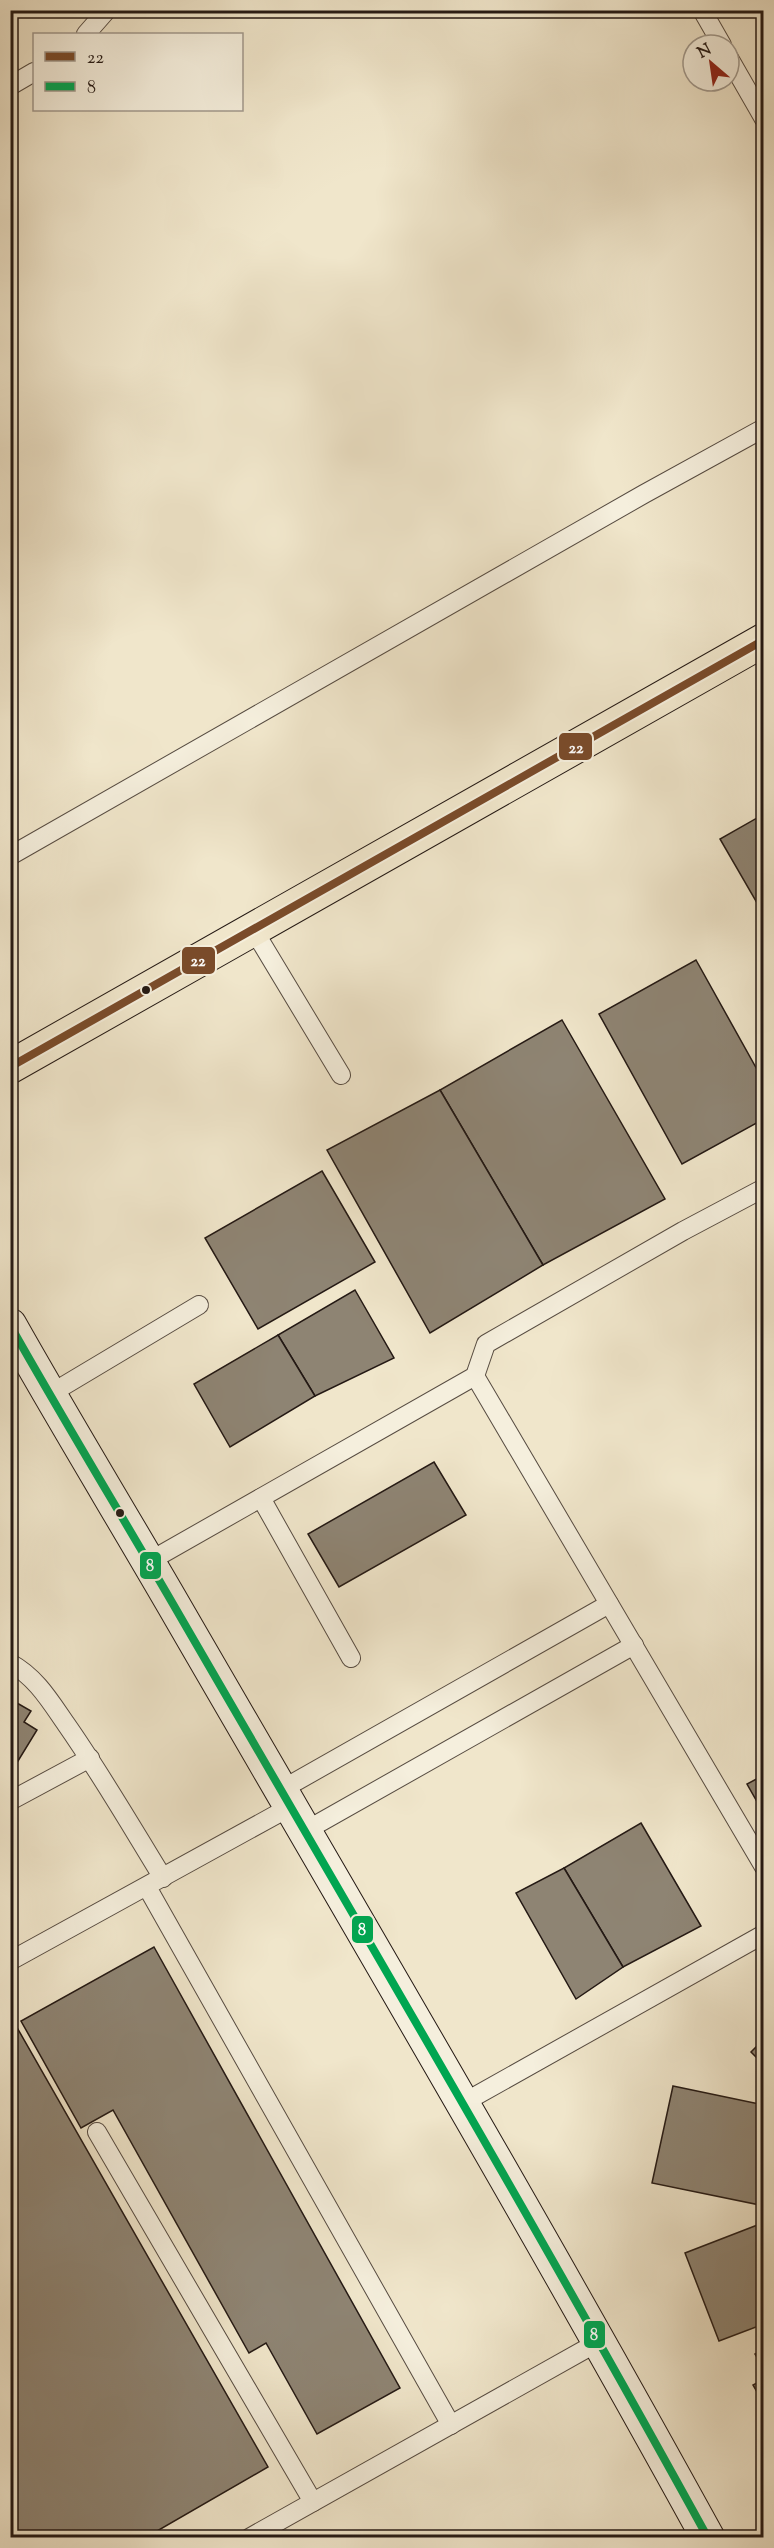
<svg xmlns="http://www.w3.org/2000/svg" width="774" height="2548" viewBox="0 0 774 2548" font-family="'Sorts Mill Goudy',serif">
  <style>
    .building { fill: #8e8473; stroke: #241914; stroke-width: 1.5 }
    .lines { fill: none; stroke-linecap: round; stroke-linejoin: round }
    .service-casing { stroke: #574c42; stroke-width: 20 }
    .secondary-casing { stroke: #241914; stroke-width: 35 }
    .primary-casing { stroke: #241914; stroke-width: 35 }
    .service { stroke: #f5efdd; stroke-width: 18 }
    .secondary { stroke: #f5efdd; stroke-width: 33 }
    .primary { stroke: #f0e6cb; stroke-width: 33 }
    .bus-1-casing { stroke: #f5efdd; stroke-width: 12 }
    .bus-2-casing { stroke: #f5efdd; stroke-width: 12 }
    .bus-1 { stroke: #7a4b2a; stroke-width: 8 }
    .bus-2 { stroke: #00a651; stroke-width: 8 }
    .bus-dot { fill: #241914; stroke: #f5efdd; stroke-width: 2 }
    .line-badge { stroke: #f5efdd; stroke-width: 2 }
    .badge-label { font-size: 16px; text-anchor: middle; font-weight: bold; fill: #fff }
  </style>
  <rect width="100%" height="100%" fill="#f0e6cb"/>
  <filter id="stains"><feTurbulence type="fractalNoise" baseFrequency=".00333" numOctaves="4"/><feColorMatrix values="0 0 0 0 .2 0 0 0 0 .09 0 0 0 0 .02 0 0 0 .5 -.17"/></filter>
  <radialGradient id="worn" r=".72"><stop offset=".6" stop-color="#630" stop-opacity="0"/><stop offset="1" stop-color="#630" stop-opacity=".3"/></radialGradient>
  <!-- building -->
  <g class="building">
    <path d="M764 814V915L720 839Z"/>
    <path d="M696 960 764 1082V1119L682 1164 599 1014Z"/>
    <path d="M562 1020 665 1199 543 1265 440 1090Z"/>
    <path d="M440 1090 543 1265 430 1333 327 1150Z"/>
    <path d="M322 1171 375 1262 258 1329 205 1238Z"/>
    <path d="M355 1290 394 1358 315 1396 278 1335Z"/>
    <path d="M278 1335 315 1396 230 1447 194 1384Z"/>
    <path d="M434 1462 466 1515 339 1587 308 1534Z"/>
    <path d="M10 1699 31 1711 24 1722 37 1730 10 1774Z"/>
    <path d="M764 1775V1814L747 1784Z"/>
    <path d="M641 1823 701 1926 623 1967 564 1868Z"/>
    <path d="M564 1868 623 1967 576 1999 516 1893Z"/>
    <path d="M154 1947 400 2388 317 2434 266 2343 249 2353 113 2110 81 2128 21 2021Z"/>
    <path d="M11 2017 268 2467 145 2538H10Z"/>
    <path d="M764 2039V2065L751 2052Z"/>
    <path d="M673 2086 764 2105V2190L760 2205 652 2183Z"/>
    <path d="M760 2224 764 2232V2324L719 2341 685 2253Z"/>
    <path d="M764 2349V2369L755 2354Z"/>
    <path d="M764 2379V2404L753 2385Z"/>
  </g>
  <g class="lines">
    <!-- service casing -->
    <g class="service-casing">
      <g id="service">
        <path d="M702 10 722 45"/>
        <path d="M86 34 107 10"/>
        <path d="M729 58 764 119"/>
        <path d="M10 86 34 72"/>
        <path d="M10 856 644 494 764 428"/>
        <path d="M253 929 341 1075"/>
        <path d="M475 1376 764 1867"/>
        <path d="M50 1394 199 1305"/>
        <path d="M261 1498 351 1658"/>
        <path d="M148 1562 475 1376 486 1344 683 1231 764 1188"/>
        <path d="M10 1663C36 1677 50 1701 66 1724 101 1774 131 1826 163 1878"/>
        <path d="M281 1790 609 1604"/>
        <path d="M10 1801 90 1758"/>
        <path d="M305 1831 634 1645"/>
        <path d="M147 1887 451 2425"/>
        <path d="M10 1961 290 1807"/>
        <path d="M463 2103 764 1934"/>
        <path d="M97 2132 313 2502"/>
        <path d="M249 2538 600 2341"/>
      </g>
    </g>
    <!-- secondary casing -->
    <g class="secondary-casing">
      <path id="secondary" d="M10 1325C63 1419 119 1511 173 1604 353 1915 535 2223 708 2538"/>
    </g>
    <!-- primary casing -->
    <g class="primary-casing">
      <path id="primary" d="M10 1067 764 640"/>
    </g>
    <!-- service -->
    <use href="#service" class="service"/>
    <!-- secondary -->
    <use href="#secondary" class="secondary"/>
    <!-- primary -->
    <use href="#primary" class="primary"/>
    <!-- bus-1 casing -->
    <g class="bus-1-casing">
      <path id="bus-1" d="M10 1067 764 640"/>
    </g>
    <!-- bus-2 casing -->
    <g class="bus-2-casing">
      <path id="bus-2" d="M10 1325C63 1419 119 1511 173 1604 353 1915 535 2223 708 2538"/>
    </g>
    <!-- bus-1 -->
    <use href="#bus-1" class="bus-1"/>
    <!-- bus-2 -->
    <use href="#bus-2" class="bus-2"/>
  </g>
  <!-- markers -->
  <g class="bus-dot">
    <circle cx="146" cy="990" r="5"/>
    <circle cx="120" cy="1513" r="5"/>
  </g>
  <g class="line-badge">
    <rect x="558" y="732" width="35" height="29" rx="6" fill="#7a4b2a"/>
    <rect x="181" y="946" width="35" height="29" rx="6" fill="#7a4b2a"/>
    <rect x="139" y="1551" width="23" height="29" rx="6" fill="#00a651"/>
    <rect x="351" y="1915" width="23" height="29" rx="6" fill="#00a651"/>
    <rect x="583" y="2320" width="23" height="29" rx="6" fill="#00a651"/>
  </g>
  <g class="badge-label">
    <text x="576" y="753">22</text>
    <text x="198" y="966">22</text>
    <text x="150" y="1571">8</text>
    <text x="362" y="1935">8</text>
    <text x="594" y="2340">8</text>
  </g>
  <!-- margin -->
  <rect width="774" height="2548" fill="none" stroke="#f0e6cb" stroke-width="36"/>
  <rect x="12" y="12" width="750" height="2524" fill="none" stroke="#241914" stroke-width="3"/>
  <rect x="18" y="18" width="738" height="2512" fill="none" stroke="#241914" stroke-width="1.5"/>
  <!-- legend -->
  <rect x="33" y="33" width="210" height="78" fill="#f5efdd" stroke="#a1998d" stroke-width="1.5"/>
  <rect x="45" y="52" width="30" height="9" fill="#7a4b2a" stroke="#a1998d" stroke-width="1.5"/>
  <text x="87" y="63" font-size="18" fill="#241914">22</text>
  <rect x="45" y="82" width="30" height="9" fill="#00a651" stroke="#a1998d" stroke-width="1.5"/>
  <text x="87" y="93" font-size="18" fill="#241914">8</text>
  <!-- north arrow -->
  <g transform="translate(711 63) rotate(331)"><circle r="28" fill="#f5efdd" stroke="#a1998d" stroke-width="1.5"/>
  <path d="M0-4.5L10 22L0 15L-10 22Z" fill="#8f2418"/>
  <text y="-9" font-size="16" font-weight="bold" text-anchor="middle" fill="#241914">N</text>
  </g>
  <rect width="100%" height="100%" filter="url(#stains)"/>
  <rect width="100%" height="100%" fill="url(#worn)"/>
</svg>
